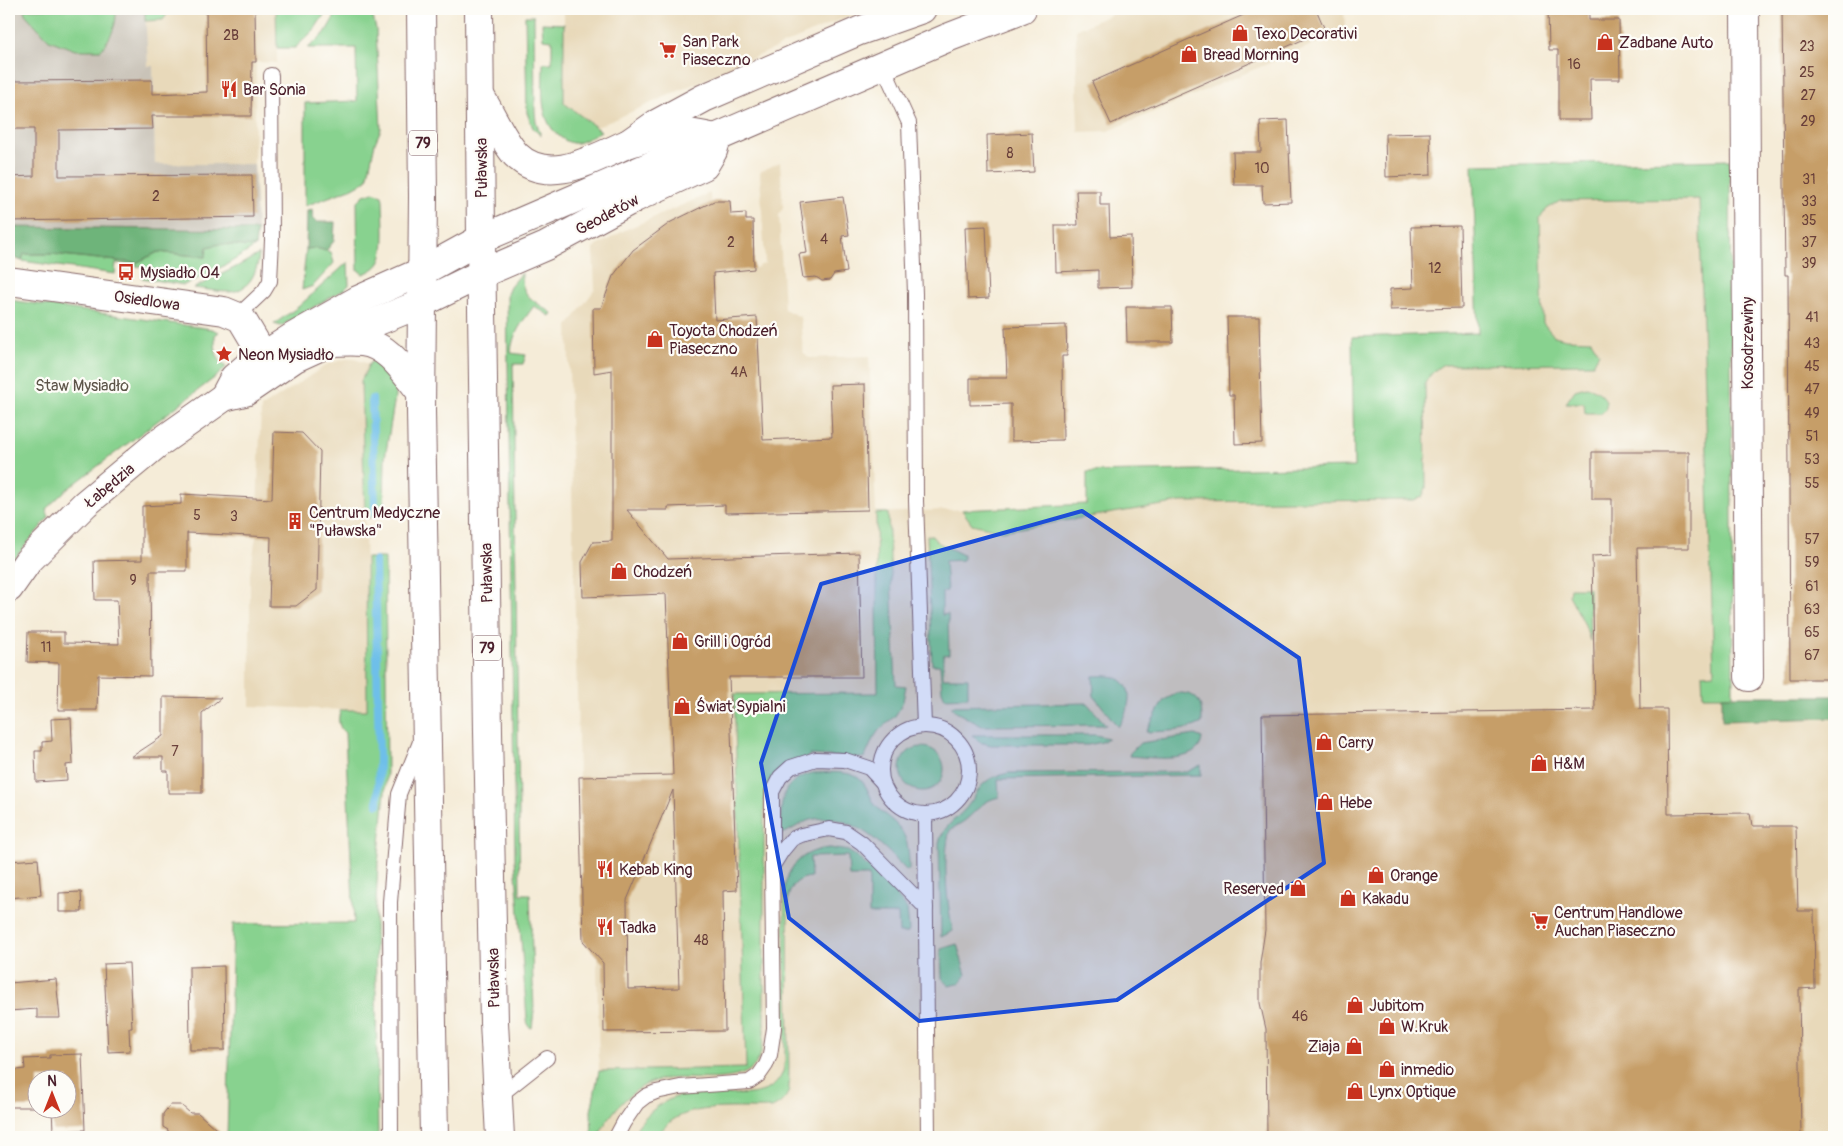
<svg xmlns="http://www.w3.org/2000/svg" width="1843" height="1146" viewBox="0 0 1843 1146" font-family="Pangolin,sans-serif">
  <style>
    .built { fill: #e8d9ba }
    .industrial { fill: #c9c3b8 }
    .green { fill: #88d28f; stroke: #69785d }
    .forest { fill: #6eb47a; stroke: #5c6a52 }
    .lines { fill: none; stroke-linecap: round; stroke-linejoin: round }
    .stream { stroke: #6ebfe9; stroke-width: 8 }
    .building { fill: #c69e68; fill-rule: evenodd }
    .service-casing { stroke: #866768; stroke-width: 16 }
    .minor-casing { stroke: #866768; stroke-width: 30 }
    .tertiary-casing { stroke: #866768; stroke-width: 30 }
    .primary-casing { stroke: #866768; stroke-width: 30 }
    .service { stroke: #fff; stroke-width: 14 }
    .minor { stroke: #fff; stroke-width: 28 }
    .tertiary { stroke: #fff; stroke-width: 28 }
    .primary { stroke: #fff; stroke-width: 28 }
    .marked { fill: #1d4ed8; fill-opacity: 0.2; stroke: #1d4ed8; stroke-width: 4; stroke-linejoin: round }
    .labels { text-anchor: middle; stroke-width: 4.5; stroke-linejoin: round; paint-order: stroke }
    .number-label { font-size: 14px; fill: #693f3a }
    .shield { fill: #fdfcf7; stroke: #806168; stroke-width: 1 }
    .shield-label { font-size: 15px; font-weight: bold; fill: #4a1f2b }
    .poi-label { font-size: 16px; fill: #4a1f2b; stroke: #fdfcf7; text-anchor: start }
    .street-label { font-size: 16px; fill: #4a1f2b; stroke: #fdfcf7 }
    .park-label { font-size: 16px; fill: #5d5549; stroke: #fdfcf7 }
  </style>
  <rect width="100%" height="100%" fill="#fdfcf7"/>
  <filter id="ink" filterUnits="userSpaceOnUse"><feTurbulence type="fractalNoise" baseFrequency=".02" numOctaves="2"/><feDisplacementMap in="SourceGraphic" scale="10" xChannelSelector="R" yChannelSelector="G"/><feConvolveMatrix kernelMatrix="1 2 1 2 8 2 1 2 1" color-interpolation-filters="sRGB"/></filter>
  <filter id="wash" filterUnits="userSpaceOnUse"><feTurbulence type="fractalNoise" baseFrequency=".0096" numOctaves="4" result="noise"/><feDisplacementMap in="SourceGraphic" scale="20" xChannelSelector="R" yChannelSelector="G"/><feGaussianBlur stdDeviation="1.12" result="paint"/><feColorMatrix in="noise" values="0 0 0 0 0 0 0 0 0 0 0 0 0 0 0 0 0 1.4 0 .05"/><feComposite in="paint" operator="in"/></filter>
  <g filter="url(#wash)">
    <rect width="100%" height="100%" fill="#f5ecd8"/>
    <!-- built -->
    <g class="built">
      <path d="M171 9H276L277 63 256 62 254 164H155L153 66H148L145 21 163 20Z"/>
      <path d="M564 9H864L597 127 564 103Z"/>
      <path d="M1123 9H1344L1345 31 1108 131 1078 132 1076 30Z"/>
      <path d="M1730 160 1733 696 1723 697 1722 720 1834 718V1137H592L591 1111 599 1071 597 956 583 941 568 326 595 289 593 248 625 230 710 193 713 273 754 269 765 263 760 172 780 162 783 208 779 215 784 309 800 317 803 352 809 358 869 356 876 513 1087 504V472L1354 467 1352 337 1478 333 1473 165Z"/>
      <path d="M346 359H354L369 364 361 381 365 518 367 711 250 706V574L256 537 261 408 328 364Z"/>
    </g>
    <!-- industrial -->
    <path class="industrial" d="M9 9H24L25 14 75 50 117 16 116 9H145L148 66H153L155 164H254L257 230 9 227V171L15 170V154L9 153V62L12 49 13 25 9 17Z"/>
    <!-- green -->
    <g class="green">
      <path d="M24 9H116C117 26 111 37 101 50H75L49 40 25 14Z"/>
      <path d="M145 9H171L163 20 145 21Z"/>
      <path d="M276 9H328L314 30 295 48H277Z"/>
      <path d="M339 9H371L376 29 381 129 375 143 367 180 353 188 305 206V103L357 101 356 48H308L325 33Z"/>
      <path d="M525 16H534L535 111 536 122 541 136 533 128 527 113Z"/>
      <path d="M542 23 564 24V103L601 131C594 135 585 141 577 143 570 144 564 140 559 136 538 119 543 88 543 63H552V40L543 39Z"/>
      <path d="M1730 160 1733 696H1703L1702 674 1714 673 1699 199 1560 201 1547 209 1540 218 1543 323 1554 336 1566 339 1591 340 1599 353 1593 364 1442 365C1434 370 1430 375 1425 383L1426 488 1422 497 1413 500 1181 502 1002 531 972 524 962 510 1087 504V472L1354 467 1352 337 1478 333 1473 165Z"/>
      <path d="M373 192 382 195 383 200C383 215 387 252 379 263 376 268 369 272 363 274L358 270 357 202 364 195Z"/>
      <path d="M220 244 255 247 226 265 184 285 142 278 143 267 116 263 115 274 22 261 24 254H52L136 263 158 252 206 257 207 247Z"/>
      <path d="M316 248 331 252 334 263 313 286 302 290 306 249Z"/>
      <path d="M259 254C258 271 249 291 230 292 218 292 205 289 194 288L238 266Z"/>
      <path d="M348 262 349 285 345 289 281 326 274 324 298 307Z"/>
      <path d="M522 273C520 297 535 301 552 313L550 316 534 306C523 321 512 334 511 353L526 355 523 364H513L520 894H530L534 1011 532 1028 528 1026 527 1019 515 860 507 294 510 287Z"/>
      <path d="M9 300 212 329 219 332 215 335C215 349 215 358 226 367L217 376 65 491 46 509 49 517 9 565Z"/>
      <path d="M375 359 389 371 395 386V397L385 458 384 510 369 518H365L361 381 369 364Z"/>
      <path d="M1586 387C1598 389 1614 401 1602 413H1585L1584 403H1566L1575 390Z"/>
      <path d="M876 513H888L896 685 906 686 903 701 900 708 895 716 879 730 873 739 865 757 861 758 810 755 768 787 764 798V1034C763 1042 762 1052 758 1060 745 1088 690 1075 665 1079 645 1081 630 1094 617 1108 610 1117 602 1126 599 1137H592L591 1111 599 1071 746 1068 734 694 878 693Z"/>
      <path d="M927 535 932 536 937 542 963 555V560L945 561 947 591 942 592V615L948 614 949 654 943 655V678H968V697L945 698 942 691 940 665H932Z"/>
      <path d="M366 558H385L387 772 378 864 375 922 378 1137H227L233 924 354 923 345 733C338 727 337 719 341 710H367Z"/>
      <path d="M1570 588H1589L1590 641 1585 625 1569 595Z"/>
      <path d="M1093 676C1101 676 1110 675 1117 678 1138 688 1127 713 1118 727L1094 696Z"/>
      <path d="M1178 693C1200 693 1202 704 1202 723 1186 732 1164 731 1146 732L1164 700Z"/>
      <path d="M1087 703 1106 725 982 726 956 712 951 706Z"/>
      <path d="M972 735H1096L1108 738 1102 742 1088 745H991L979 742Z"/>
      <path d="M1195 735 1202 738C1200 766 1149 757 1129 756L1130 753 1140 743Z"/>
      <circle cx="922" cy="769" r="22"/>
      <path d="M1201 765V775L998 779 999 797C983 801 981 806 969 817 964 822 956 826 950 830 942 858 947 904 953 931L941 937 939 843C943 824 960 818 970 803 976 795 979 787 987 781 994 776 1001 775 1009 773L1187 772Z"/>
      <path d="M812 773C825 773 845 770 857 777 868 784 869 797 876 806 882 813 890 818 896 824 909 837 909 853 909 870H906C882 844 853 813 814 819 802 821 793 830 782 834 780 827 781 820 781 814 782 791 789 779 812 773Z"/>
      <path d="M830 848 848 851 856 856 888 885 907 909 909 930 907 933H899L898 914H869V876H849L848 856 810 857 811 877C798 878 791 885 788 898L789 1091C785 1099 781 1104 772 1108 743 1109 701 1104 676 1118 667 1123 662 1130 656 1137H631C643 1115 664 1096 691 1094 724 1090 779 1109 785 1062L784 890C788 864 805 850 830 848Z"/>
      <path d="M957 944 966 975 960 983 949 986 942 978 941 949Z"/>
    </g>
    <!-- forest -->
    <g class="forest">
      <path d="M312 209 313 219 317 222H335L334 241 326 251 316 248 306 249 307 211Z"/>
      <path d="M9 227 257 230 255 247 220 244 207 247 206 257 158 252 136 263 52 254H24L22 261 9 256Z"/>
      <path d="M1722 696H1834V718L1722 721Z"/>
    </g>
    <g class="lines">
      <!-- stream -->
      <g class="stream">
        <path d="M372 399 375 514"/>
        <path d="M375 561 379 758 378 804"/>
      </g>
    </g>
    <g id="blocks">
      <!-- building -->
      <g class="building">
        <path d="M206 9H255L256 62H252L251 116H152L153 129 59 130V176L252 175 253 217 9 221V177L34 176V129H9V81L152 80V94L207 92Z"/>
        <path d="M1257 9H1316L1325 30 1111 124 1092 82Z"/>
        <path d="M1548 9H1589V20H1619L1620 79H1590L1591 120H1558V50H1549Z"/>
        <path d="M1782 9H1830L1832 166H1834V679H1790L1788 275H1785Z"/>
        <path d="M1288 120 1291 202 1263 203 1262 185H1234L1233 152H1261L1260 121Z"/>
        <path d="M1032 133 1034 172 988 174 987 135Z"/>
        <path d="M1430 133 1431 175 1386 177 1385 134Z"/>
        <path d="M1076 191H1100V205H1109L1110 237 1131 236 1132 287 1098 288V270L1056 272 1055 225H1078Z"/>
        <path d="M843 197 849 235 842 236 847 272 834 274 830 280 822 281 816 277 803 278 799 254 807 253 800 202Z"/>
        <path d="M714 201H730L731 214 746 213V220H753L754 269 713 273 715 320 757 317 763 440 832 437 830 385 865 384 868 510 725 513V505L668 507V510H627L668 559 859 553 862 677H729L737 890 723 891 725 1031 604 1032 603 963 583 941 579 777 673 775 666 594 583 597 582 562 593 542 612 541V370L594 373 593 308H601L613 276 633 250 671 222ZM673 790 679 988 628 989 627 900Z"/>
        <path d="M986 226 989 298 968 299 965 227Z"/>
        <path d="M1460 226 1462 308 1390 310V289L1413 288 1411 227Z"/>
        <path d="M1126 307H1172L1173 342H1127Z"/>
        <path d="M1227 317H1259L1262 443 1235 444 1234 395H1229Z"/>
        <path d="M1066 325 1067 356H1062L1063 440 1011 441V404L970 405V378H1007L1005 327Z"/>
        <path d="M274 432 302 433 320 452 317 590 296 606H269L271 537 187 533V571H150L151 676 98 675 97 710H58L59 663 27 662 28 632H64V643L119 644 117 600H95L94 561 142 560V506L181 504V494L272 499Z"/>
        <path d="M1592 452H1689V548H1637L1640 709H1667L1668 814 1750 813 1752 826H1796L1798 911H1814L1815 988 1799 989 1801 1137H1267L1266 1029 1260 1003V963L1265 930 1262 715 1595 710 1592 556 1612 555V499H1592Z"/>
        <path d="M163 697 221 698 202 713V793H168V771H163V757H131L163 736Z"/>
        <path d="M71 718 73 764 66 765 67 780 36 782 35 751H42V742L52 741 51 719Z"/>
        <path d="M38 859 41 895 9 898V861Z"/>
        <path d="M81 892 82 912H59V893Z"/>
        <path d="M129 963 132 1028H129L130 1051 108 1052 104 964Z"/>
        <path d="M224 966 225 1050H190L189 967Z"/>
        <path d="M56 979 60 1018H37V1009L9 1011V983Z"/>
        <path d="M82 1054 85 1130 53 1131 52 1108H68V1078H38V1107H9V1071L25 1069 24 1059 50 1058V1055Z"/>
        <path d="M170 1105H181L190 1113H198L225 1137H168V1130L163 1127V1114Z"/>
      </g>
    </g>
  </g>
  <g filter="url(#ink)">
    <use href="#blocks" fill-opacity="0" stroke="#866768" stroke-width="1"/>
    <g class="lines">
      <!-- service casing -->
      <g class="service-casing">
        <g id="service">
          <path d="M883 66 909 123 915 294 916 501 924 726"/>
          <path d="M241 318 246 308 264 291 270 281 272 240 271 75"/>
          <circle cx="925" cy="770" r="44"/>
          <path d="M925 815 928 1137"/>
          <path d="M772 867V792L780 777 791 767 816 759 845 760 869 768 883 783"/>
          <path d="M499 1096 547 1058"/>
          <path d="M391 1137 390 902 399 794 420 742"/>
          <path d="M616 1137 624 1122 637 1103 646 1096 656 1092 680 1087 749 1082 759 1075 766 1065 770 1055 774 1028 772 867 782 851 792 839 801 835 829 829 846 832 862 843 926 908"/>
        </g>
      </g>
      <!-- minor casing -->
      <g class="minor-casing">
        <g id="minor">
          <path d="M1745 9 1749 677"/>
          <path d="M9 281 224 311 241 318 263 355"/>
          <path d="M224 397 234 378 248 366 291 338 358 300 423 271"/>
          <path d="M9 588 28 561 85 504 156 445 224 397 245 392 295 358 354 331 422 303"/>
        </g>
      </g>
      <!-- tertiary casing -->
      <g class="tertiary-casing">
        <g id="tertiary">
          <path d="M423 271 481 239 947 38 1022 9"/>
          <path d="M422 303 481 274 546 246 635 198 704 166 713 151 717 138"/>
        </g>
      </g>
      <!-- primary casing -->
      <g class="primary-casing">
        <g id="primary">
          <path d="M421 9 423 196 421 411 434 1137"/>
          <path d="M479 9 481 239 488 732 494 1022 500 1137"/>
          <path d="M482 99C493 117 502 139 516 155 549 187 594 158 627 144 638 140 651 136 664 133 682 130 699 135 717 138"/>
          <path d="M629 143 656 124 704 98 859 31 922 9"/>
          <path d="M330 342C340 342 351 341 362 342 389 345 405 373 421 392"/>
        </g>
      </g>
      <!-- service -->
      <use href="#service" class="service"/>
      <!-- minor -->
      <use href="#minor" class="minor"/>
      <!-- tertiary -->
      <use href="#tertiary" class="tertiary"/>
      <!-- primary -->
      <use href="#primary" class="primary"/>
    </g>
  </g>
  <!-- marked area -->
  <path class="marked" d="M1082 511 1299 658 1324 863 1117 1000 919 1021 789 918 761 763 821 584Z"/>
  <!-- icons -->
  <defs>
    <g id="shop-bare" transform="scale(1.35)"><path d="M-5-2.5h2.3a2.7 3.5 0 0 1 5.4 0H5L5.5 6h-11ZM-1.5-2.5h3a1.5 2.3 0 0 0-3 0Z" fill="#c8321e" stroke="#fdfcf7" stroke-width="2.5" paint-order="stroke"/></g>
    <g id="supermarket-bare" transform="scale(1.35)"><path d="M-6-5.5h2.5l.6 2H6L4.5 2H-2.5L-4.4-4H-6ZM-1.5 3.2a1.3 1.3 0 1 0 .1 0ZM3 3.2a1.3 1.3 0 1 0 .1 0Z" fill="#c8321e" stroke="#fdfcf7" stroke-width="2.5" paint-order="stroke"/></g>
    <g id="restaurant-bare" transform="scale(1.35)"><path d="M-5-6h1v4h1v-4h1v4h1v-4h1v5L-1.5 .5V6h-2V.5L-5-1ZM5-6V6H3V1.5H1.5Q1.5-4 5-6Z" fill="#c8321e" stroke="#fdfcf7" stroke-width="2.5" paint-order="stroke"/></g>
    <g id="bus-bare" transform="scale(1.35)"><path d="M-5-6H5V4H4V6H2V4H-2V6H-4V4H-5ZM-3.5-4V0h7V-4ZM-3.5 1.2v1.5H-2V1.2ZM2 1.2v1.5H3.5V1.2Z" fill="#c8321e" stroke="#fdfcf7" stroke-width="2.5" paint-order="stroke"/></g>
    <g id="sight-bare" transform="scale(1.35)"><path d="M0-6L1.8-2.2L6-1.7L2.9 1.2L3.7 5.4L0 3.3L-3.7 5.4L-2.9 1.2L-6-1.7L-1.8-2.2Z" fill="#c8321e" stroke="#fdfcf7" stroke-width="2.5" paint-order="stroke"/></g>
    <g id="building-bare" transform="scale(1.35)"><path d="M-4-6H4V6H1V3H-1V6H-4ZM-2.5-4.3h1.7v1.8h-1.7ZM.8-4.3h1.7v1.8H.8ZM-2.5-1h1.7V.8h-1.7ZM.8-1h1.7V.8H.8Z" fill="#c8321e" stroke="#fdfcf7" stroke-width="2.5" paint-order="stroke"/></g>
  </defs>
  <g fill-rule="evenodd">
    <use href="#shop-bare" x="1240" y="33"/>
    <use href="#shop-bare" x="1605" y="42"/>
    <use href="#supermarket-bare" x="668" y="50"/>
    <use href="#shop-bare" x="1189" y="54"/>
    <use href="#restaurant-bare" x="229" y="89"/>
    <use href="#bus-bare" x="126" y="272"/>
    <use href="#shop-bare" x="655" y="339"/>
    <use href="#sight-bare" x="224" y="354"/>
    <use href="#building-bare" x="295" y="521"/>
    <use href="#shop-bare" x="619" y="571"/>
    <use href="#shop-bare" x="680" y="641"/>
    <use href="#shop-bare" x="682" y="706"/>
    <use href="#shop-bare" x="1324" y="742"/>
    <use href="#shop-bare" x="1539" y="763"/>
    <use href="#shop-bare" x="1325" y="802"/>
    <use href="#restaurant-bare" x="605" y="869"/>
    <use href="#shop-bare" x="1376" y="875"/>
    <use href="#shop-bare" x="1298" y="888"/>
    <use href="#shop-bare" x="1348" y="898"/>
    <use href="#supermarket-bare" x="1540" y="921"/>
    <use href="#restaurant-bare" x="605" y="927"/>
    <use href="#shop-bare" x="1355" y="1005"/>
    <use href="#shop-bare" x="1387" y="1026"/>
    <use href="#shop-bare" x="1354" y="1046"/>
    <use href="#shop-bare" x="1387" y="1069"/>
    <use href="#shop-bare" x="1355" y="1091"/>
  </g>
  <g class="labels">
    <!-- number labels -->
    <g class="number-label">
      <text x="231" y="40">2B</text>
      <text x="1807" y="51">23</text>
      <text x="1574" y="69">16</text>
      <text x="1807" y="77">25</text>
      <text x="1808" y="100">27</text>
      <text x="1808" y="126">29</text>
      <text x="1010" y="158">8</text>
      <text x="1262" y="173">10</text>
      <text x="1809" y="184">31</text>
      <text x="156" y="201">2</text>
      <text x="1809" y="206">33</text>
      <text x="1809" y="225">35</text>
      <text x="824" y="244">4</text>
      <text x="731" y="247">2</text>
      <text x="1809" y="247">37</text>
      <text x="1809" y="268">39</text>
      <text x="1435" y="273">12</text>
      <text x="1812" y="322">41</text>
      <text x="1812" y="348">43</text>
      <text x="1812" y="371">45</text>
      <text x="739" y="377">4A</text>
      <text x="1812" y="394">47</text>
      <text x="1812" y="418">49</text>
      <text x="1812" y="441">51</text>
      <text x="1812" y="464">53</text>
      <text x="1812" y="488">55</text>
      <text x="197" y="520">5</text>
      <text x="234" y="521">3</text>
      <text x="1812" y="544">57</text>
      <text x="1812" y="567">59</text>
      <text x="133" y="585">9</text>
      <text x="1812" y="591">61</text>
      <text x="1812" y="614">63</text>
      <text x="1812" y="637">65</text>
      <text x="46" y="652">11</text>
      <text x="1812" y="660">67</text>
      <text x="175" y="756">7</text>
      <text x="701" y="945">48</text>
      <text x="1300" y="1021">46</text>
    </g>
    <!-- shield labels -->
    <g class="shield">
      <rect x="409" y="130.5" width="28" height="25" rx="4"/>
      <rect x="473" y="635.5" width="28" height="25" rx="4"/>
    </g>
    <g class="shield-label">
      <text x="423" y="148">79</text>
      <text x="487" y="653">79</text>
    </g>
    <!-- poi labels -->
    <g class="poi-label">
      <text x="1254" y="39">Texo Decorativi</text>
      <text x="682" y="47">San Park<tspan x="682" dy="18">Piaseczno</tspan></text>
      <text x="1619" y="48">Zadbane Auto</text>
      <text x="1203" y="60">Bread Morning</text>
      <text x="243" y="95">Bar Sonia</text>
      <text x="140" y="278">Mysiadło 04</text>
      <text x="669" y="336">Toyota Chodzeń<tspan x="669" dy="18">Piaseczno</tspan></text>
      <text x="238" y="360">Neon Mysiadło</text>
      <text x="309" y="518">Centrum Medyczne<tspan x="309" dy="18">"Puławska"</tspan></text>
      <text x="633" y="577">Chodzeń</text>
      <text x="694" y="647">Grill i Ogród</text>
      <text x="696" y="712">Świat Sypialni</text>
      <text x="1338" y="748">Carry</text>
      <text x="1553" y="769">H&amp;M</text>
      <text x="1339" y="808">Hebe</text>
      <text x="619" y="875">Kebab King</text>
      <text x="1390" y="881">Orange</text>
      <text x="1284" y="894" text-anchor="end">Reserved</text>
      <text x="1362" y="904">Kakadu</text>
      <text x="1554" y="918">Centrum Handlowe<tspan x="1554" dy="18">Auchan Piaseczno</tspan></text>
      <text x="619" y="933">Tadka</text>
      <text x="1369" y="1011">Jubitom</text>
      <text x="1401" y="1032">W.Kruk</text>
      <text x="1340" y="1052" text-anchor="end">Ziaja</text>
      <text x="1401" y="1075">inmedio</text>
      <text x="1369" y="1097">Lynx Optique</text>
    </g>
    <!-- street labels -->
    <g class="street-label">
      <text transform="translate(481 168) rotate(-90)" y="6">Puławska</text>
      <text transform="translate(607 214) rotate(-28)" y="6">Geodetów</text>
      <text transform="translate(147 300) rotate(8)" y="6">Osiedlowa</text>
      <text transform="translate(1747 343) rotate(-90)" y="6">Kosodrzewiny</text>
      <text transform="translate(109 485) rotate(-40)" y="6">Łabędzia</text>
      <text transform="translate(486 573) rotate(-91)" y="6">Puławska</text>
      <text transform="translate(493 978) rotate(-91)" y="6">Puławska</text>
    </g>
    <!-- park labels -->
    <g class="park-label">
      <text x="82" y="391">Staw Mysiadło</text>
    </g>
  </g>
  <!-- margin -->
  <rect width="1843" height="1146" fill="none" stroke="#fdfcf7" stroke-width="30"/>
  <!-- north arrow -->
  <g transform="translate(52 1094)"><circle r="24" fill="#fdfcf7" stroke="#b5a4a5"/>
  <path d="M0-4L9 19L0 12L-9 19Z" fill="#c8321e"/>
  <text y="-8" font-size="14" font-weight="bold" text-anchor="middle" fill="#4a1f2b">N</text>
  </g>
</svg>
